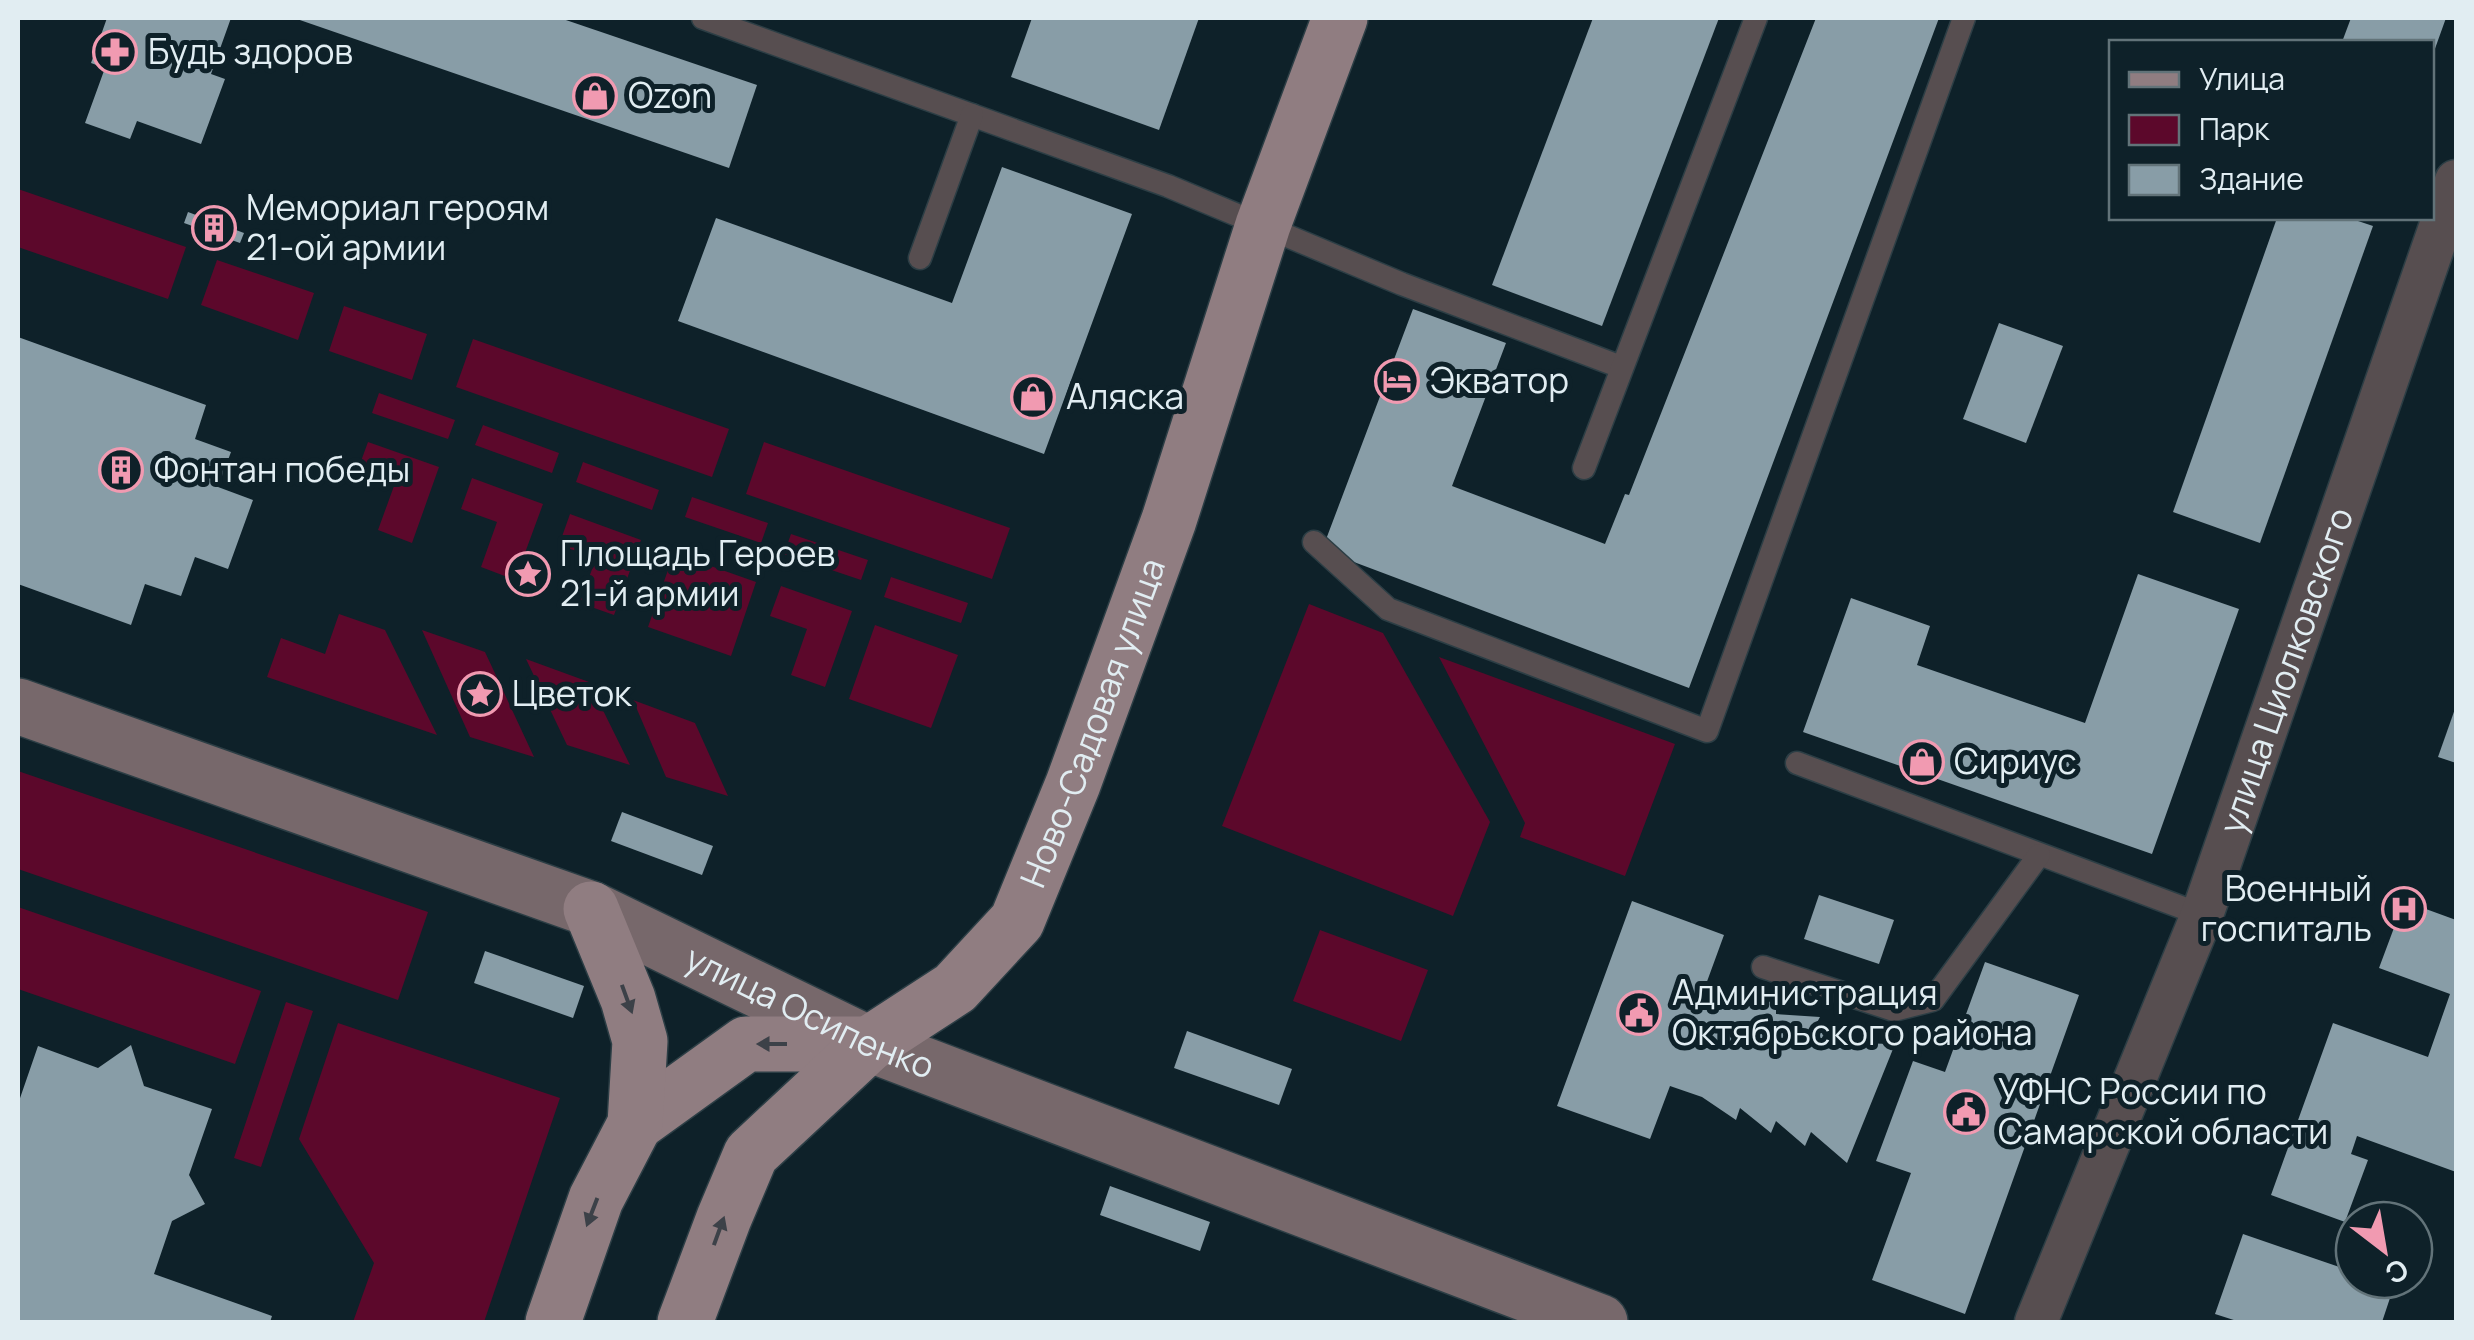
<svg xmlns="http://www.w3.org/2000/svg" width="2474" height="1340" viewBox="0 0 2474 1340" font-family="Manrope,sans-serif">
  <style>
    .green { fill: #5c082b }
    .building { fill: #889da7 }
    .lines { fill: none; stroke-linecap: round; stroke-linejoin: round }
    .service-casing { stroke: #2c3e45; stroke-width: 25 }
    .minor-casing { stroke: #2c3e45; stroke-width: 45 }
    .secondary-casing { stroke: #2c3e45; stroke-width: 58 }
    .primary-casing { stroke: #2c3e45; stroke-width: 58 }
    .service { stroke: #574e50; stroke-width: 22 }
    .minor { stroke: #574e50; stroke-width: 42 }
    .secondary { stroke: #77686b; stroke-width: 55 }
    .primary { stroke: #907d81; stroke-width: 55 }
    .oneway { fill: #3c4148 }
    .labels { text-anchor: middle; stroke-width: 10; stroke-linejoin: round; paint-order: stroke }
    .poi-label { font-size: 35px; fill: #e1edf2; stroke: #0e2129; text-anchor: start }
    .street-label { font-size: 35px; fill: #e1edf2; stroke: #0e2129 }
  </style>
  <rect width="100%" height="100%" fill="#0e2129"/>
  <!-- green -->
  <g class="green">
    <path d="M18 189 186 247 168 299 18 247Z"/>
    <path d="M217 260 314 293 298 340 201 305Z"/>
    <path d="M344 306 427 334 412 380 329 351Z"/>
    <path d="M473 339 729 429 712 477 456 387Z"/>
    <path d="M379 393 455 420 448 439 372 413Z"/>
    <path d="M483 425 559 453 552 473 475 445Z"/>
    <path d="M368 442 439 467 412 543 378 530 394 486 357 472Z"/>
    <path d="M764 442 1010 528 992 579 746 494Z"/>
    <path d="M583 462 659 490 652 510 576 482Z"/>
    <path d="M472 478 543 504 515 580 481 567 497 522 461 509Z"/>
    <path d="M692 497 768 523 761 543 685 517Z"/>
    <path d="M570 514 641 540 614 615 580 603 596 558 559 545Z"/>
    <path d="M791 534 868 560 861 580 784 554Z"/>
    <path d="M674 553 756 582 731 656 648 627Z"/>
    <path d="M891 577 968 603 961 623 884 597Z"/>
    <path d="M781 586 852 611 825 687 791 675 807 629 770 616Z"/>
    <path d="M1309 604 1383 633 1490 822 1453 916 1222 826Z"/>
    <path d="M339 614 385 630 437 735 267 677 281 638 325 654Z"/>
    <path d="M875 625 958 655 931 728 849 699Z"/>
    <path d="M422 630 485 652 534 757 470 737Z"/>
    <path d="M1439 657 1675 744 1625 876 1520 837 1525 823Z"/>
    <path d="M526 659 589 682 630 765 567 745Z"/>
    <path d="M633 700 695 723 728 796 666 777Z"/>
    <path d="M18 771 428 912 398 1000 18 869Z"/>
    <path d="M18 907 261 991 235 1064 18 989Z"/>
    <path d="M1320 930 1428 970 1401 1041 1293 1001Z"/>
    <path d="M286 1002 313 1011 261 1167 234 1158Z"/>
    <path d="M338 1023 560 1098 484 1322H353L374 1263 299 1139Z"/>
  </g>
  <!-- building -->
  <g class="building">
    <path d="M107 18H231L211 74 225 79 201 144 137 121 130 139 85 123 105 68 91 63Z"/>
    <path d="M294 18H560L757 85 729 168Z"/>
    <path d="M1032 18H1199L1159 130 1011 77Z"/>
    <path d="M1593 18H1719L1602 326 1492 285Z"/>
    <path d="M1816 18H1939L1689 688 1322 550 1413 309 1506 343 1452 486 1605 544 1625 494 1629 495Z"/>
    <path d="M2351 18H2446L2432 57V42H2342Z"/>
    <path d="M1002 167 1132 214 1044 454 678 321 716 218 952 303Z"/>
    <path d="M188 212 244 233 240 243 184 223Z"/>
    <path d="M2277 218H2349L2373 226 2260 543 2173 512Z"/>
    <path d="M1999 323 2063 346 2026 443 1963 419Z"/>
    <path d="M18 337 206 405 195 439 231 452 218 487 253 500 228 569 195 557 181 596 145 584 131 625 18 584Z"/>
    <path d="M2138 574 2239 609 2152 854 1803 732 1851 598 1930 626 1917 665 2085 723Z"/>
    <path d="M2456 706V763L2438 757Z"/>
    <path d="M622 812 713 846 702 875 611 841Z"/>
    <path d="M1819 895 1894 920 1879 964 1804 939Z"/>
    <path d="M1632 901 1724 935 1705 987 1739 999 1776 1002V1014L1820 1017 1814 1028 1854 1030 1850 1043 1895 1044 1847 1163 1811 1132 1805 1146 1776 1121 1771 1133 1740 1108 1736 1120 1702 1097 1670 1086 1650 1139 1557 1106Z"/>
    <path d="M2404 901 2456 920V1172L2357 1136 2351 1154 2368 1160 2345 1222 2271 1195 2333 1023 2428 1057 2450 994 2379 968Z"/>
    <path d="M485 951 584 986 573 1018 474 983Z"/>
    <path d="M1985 962 2079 995 1965 1314 1872 1280 1911 1173 1876 1161 1913 1061 1945 1072Z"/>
    <path d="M1187 1031 1292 1069 1279 1105 1174 1068Z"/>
    <path d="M131 1045 144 1086 212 1109 189 1175 205 1204 172 1221 154 1274 272 1316 270 1322H18V1104L38 1046 98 1068Z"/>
    <path d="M1110 1186 1210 1222 1200 1251 1100 1215Z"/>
    <path d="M2243 1234 2354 1272V1280H2376L2394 1286 2382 1322H2240L2215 1314Z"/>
  </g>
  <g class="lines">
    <!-- service casing -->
    <g class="service-casing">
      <g id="service">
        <path d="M703 18 1168 186 1402 284 1621 367"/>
        <path d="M920 258 972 115"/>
        <path d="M1584 468 1756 18"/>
        <path d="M1314 542 1388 609 1707 731 1964 18"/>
        <path d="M1797 763 2202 915"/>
        <path d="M1763 967 1894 1010 1933 1000 2039 855"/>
      </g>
    </g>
    <!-- minor casing -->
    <g class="minor-casing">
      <g id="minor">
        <path id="s1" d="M2036 1322 2202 915 2456 181"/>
      </g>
    </g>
    <!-- secondary casing -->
    <g class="secondary-casing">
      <g id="secondary">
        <path id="s2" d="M18 706 591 909 869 1044 1600 1322"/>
      </g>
    </g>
    <!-- primary casing -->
    <g class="primary-casing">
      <g id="primary">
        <path d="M635 1124 746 1044H869"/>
        <path d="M553 1322 596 1199 635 1124 640 1041 628 999 591 909"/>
        <path id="s3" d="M685 1322 724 1218 751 1154 869 1044 955 988 1017 921 1073 784 1169 520 1263 225 1340 18"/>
      </g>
    </g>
    <!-- service -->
    <use href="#service" class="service"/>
    <!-- minor -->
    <use href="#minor" class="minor"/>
    <!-- secondary -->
    <use href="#secondary" class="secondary"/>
    <!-- primary -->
    <use href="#primary" class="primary"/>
  </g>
  <!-- one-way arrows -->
  <defs><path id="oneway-solid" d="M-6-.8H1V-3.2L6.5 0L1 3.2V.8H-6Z" transform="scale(2.5)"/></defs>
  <g class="oneway">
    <use href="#oneway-solid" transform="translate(627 999) rotate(70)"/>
    <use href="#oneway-solid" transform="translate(772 1044) rotate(180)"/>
    <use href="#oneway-solid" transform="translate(592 1212) rotate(111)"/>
    <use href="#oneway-solid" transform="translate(719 1231) rotate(-70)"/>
  </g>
  <!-- icons -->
  <defs>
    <g id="pharmacy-ring" transform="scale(2.25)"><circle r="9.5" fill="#0e2129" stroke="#f19ab1" stroke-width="1.5"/><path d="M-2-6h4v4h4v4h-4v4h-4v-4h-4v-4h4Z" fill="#f19ab1"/></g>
    <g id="shop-ring" transform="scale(2.25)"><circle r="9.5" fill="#0e2129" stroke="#f19ab1" stroke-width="1.5"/><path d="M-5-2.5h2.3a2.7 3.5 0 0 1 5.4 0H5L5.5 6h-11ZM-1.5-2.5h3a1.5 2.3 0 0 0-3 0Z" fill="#f19ab1"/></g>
    <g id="building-ring" transform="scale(2.25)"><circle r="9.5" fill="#0e2129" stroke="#f19ab1" stroke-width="1.5"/><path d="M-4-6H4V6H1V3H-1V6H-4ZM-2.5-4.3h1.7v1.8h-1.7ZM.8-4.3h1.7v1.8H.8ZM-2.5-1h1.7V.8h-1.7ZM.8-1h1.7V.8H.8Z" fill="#f19ab1"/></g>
    <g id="hotel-ring" transform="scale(2.25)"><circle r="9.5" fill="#0e2129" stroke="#f19ab1" stroke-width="1.5"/><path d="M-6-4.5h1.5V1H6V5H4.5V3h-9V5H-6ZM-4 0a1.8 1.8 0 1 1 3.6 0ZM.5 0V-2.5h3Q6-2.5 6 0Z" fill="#f19ab1"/></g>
    <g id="sight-ring" transform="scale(2.25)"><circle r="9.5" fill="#0e2129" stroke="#f19ab1" stroke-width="1.5"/><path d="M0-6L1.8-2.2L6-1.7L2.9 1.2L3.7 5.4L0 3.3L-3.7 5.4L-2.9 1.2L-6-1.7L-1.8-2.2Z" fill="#f19ab1"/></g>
    <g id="hospital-ring" transform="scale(2.25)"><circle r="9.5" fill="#0e2129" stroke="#f19ab1" stroke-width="1.5"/><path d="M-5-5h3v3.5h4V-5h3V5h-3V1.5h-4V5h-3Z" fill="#f19ab1"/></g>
    <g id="civic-ring" transform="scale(2.25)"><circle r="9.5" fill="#0e2129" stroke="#f19ab1" stroke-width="1.5"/><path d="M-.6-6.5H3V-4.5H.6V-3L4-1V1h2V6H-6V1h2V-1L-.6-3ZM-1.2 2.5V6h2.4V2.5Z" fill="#f19ab1"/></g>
  </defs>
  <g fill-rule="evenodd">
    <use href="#pharmacy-ring" x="115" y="52"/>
    <use href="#shop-ring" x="595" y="96"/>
    <use href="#building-ring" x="214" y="228"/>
    <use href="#hotel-ring" x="1397" y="381"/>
    <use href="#shop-ring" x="1033" y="397"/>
    <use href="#building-ring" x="121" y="470"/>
    <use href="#sight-ring" x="528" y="574"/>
    <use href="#sight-ring" x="480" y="694"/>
    <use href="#shop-ring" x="1922" y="762"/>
    <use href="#hospital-ring" x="2404" y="909"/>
    <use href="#civic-ring" x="1639" y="1013"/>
    <use href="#civic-ring" x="1966" y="1112"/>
  </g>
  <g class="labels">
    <!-- poi labels -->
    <g class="poi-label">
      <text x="148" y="64">Будь здоров</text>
      <text x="628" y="108">Ozon</text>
      <text x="246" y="220">Мемориал героям<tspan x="246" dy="40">21-ой армии</tspan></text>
      <text x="1430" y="393">Экватор</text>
      <text x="1066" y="409">Аляска</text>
      <text x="154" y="482">Фонтан победы</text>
      <text x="560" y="566">Площадь Героев<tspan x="560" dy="40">21-й армии</tspan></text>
      <text x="512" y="706">Цветок</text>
      <text x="1954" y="774">Сириус</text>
      <text x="2372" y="901" text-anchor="end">Военный<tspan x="2372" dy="40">госпиталь</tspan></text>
      <text x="1672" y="1005">Администрация<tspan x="1672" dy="40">Октябрьского района</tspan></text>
      <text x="1998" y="1104">УФНС России по<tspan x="1998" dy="40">Самарской области</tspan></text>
    </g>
    <!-- street labels -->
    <g class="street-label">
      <text dy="12" stroke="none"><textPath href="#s1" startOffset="698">улица Циолковского</textPath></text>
      <text dy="12" stroke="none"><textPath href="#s3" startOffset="748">Ново-Садовая улица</textPath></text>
      <text dy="12" stroke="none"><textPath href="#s2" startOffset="850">улица Осипенко</textPath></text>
    </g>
  </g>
  <!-- border -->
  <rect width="2474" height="1340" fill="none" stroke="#e1edf2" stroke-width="40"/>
  <!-- legend -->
  <rect x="2109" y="40" width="325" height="180" fill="#0e2129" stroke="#627379" stroke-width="2.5"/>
  <rect x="2129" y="72" width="50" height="15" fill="#907d81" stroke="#627379" stroke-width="2.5"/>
  <text x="2199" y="90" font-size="30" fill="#e1edf2">Улица</text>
  <rect x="2129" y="115" width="50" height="30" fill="#5c082b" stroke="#627379" stroke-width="2.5"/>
  <text x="2199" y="140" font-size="30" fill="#e1edf2">Парк</text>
  <rect x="2129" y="165" width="50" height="30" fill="#889da7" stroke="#627379" stroke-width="2.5"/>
  <text x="2199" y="190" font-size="30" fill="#e1edf2">Здание</text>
  <!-- north arrow -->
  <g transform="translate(2384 1250) rotate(149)"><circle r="48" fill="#0e2129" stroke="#627379" stroke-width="2.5"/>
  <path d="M0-8L18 38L0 25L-18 38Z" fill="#f19ab1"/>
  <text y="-15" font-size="28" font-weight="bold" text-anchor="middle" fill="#e1edf2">С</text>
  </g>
</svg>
